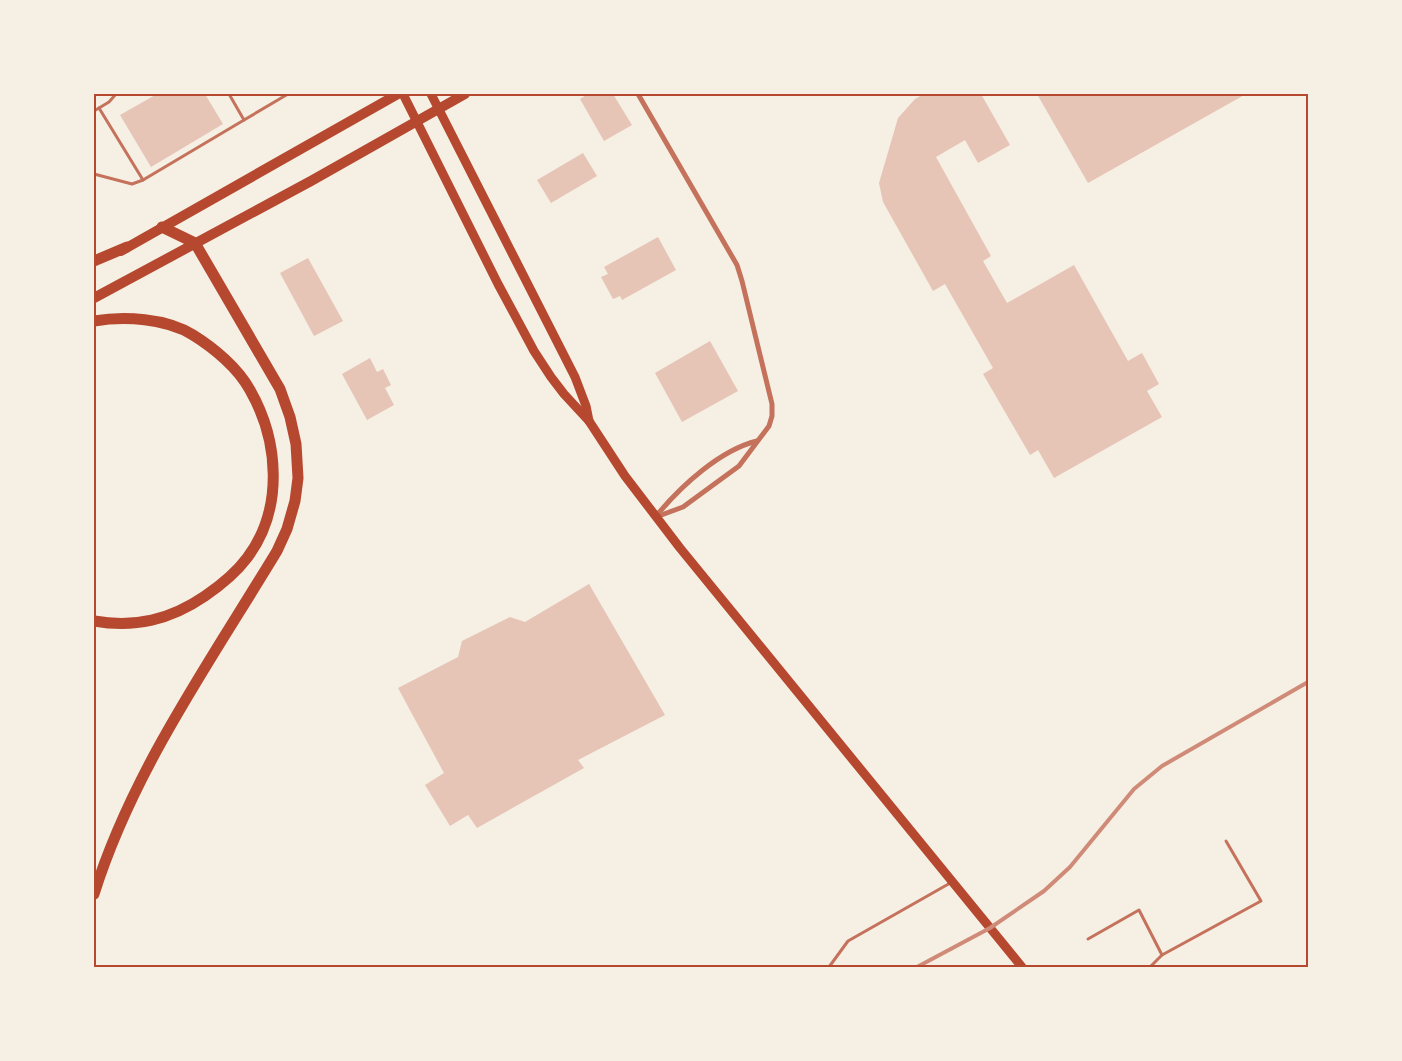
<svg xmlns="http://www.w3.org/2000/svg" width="1402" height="1061" viewBox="0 0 1402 1061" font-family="Literata,serif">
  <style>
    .building { fill: #e6c5b7 }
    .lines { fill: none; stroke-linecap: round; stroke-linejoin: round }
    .service { stroke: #c5725c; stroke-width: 3 }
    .minor { stroke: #c5725c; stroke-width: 5 }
    .secondary { stroke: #b5482f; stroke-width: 9 }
    .trunk { stroke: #b5482f; stroke-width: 10 }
    .motorway { stroke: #b5482f; stroke-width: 11 }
    .rail { stroke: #cf8b77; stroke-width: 4 }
    .neatline { fill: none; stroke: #b5482f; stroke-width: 2 }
  </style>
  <rect width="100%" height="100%" fill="#f6efe4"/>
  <!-- building -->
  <g class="building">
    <path d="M157 94H205L223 124 151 167 120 115Z"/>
    <path d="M588 94H613L632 125 604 141 580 99Z"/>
    <path d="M924 94H981L1010 145 978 163 965 140 936 157 991 256 983 261 1007 303 1074 265 1128 361 1142 353 1159 384 1147 391 1162 417 1054 478 1038 450 1030 455 983 374 993 368 945 284 933 291 883 202 879 183 898 118 915 99Z"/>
    <path d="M1037 94H1246L1088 183Z"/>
    <path d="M583 153 597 176 551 203 537 180Z"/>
    <path d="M658 237 676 270 622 300 620 296 613 299 601 277 608 274 604 267Z"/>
    <path d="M308 258 343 321 314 336 280 273Z"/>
    <path d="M710 341 738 391 682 422 655 373Z"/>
    <path d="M370 358 377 372 383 369 391 385 385 388 394 405 367 420 342 374Z"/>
    <path d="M589 584 665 715 578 760 584 768 477 828 468 815 450 826 425 785 444 773 398 688 458 657 462 641 510 617 525 622Z"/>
  </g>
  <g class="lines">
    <!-- service -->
    <g class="service">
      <path d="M229 94 244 120 288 94"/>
      <path d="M99 108 143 180"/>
      <path d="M94 111 109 102 116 94"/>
      <path d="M94 174 132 184 143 180 244 120"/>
      <path d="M1088 939 1139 910 1162 955"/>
      <path d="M829 967 848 941 952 882"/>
      <path d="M1150 967 1162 955 1261 901 1226 841"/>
    </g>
    <!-- minor -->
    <g class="minor">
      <path d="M638 94 737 265 742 281 772 404V416L769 426 739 466 683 507 656 517"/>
      <path d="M657 515C681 486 720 450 757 441"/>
    </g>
    <!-- secondary -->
    <g class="secondary">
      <path d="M403 94 498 284 534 351 551 377 564 394 589 421 625 476 680 548 1022 967"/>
      <path d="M431 94 575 377 586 406 589 421"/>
    </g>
    <!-- trunk -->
    <g class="trunk">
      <path d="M121 251 398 94"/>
      <path d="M94 298 311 181 465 94"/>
    </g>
    <!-- motorway -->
    <g class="motorway">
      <path d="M94 261 127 247"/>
      <path d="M94 321C124 316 166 318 193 335 214 348 238 368 250 390 279 441 284 509 247 558 235 574 221 585 205 596 170 620 135 628 94 621"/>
      <path d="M94 894C133 770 210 662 277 551L287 529 295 501 298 478 296 444 290 417 280 389 195 243 162 227"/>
    </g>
    <!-- rail -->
    <path class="rail" d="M917 967 990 928 1044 891 1070 867 1134 789 1162 766 1308 682"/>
  </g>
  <!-- border -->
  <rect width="1402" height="1061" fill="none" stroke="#f6efe4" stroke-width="190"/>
  <rect x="95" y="95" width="1212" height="871" class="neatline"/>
</svg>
